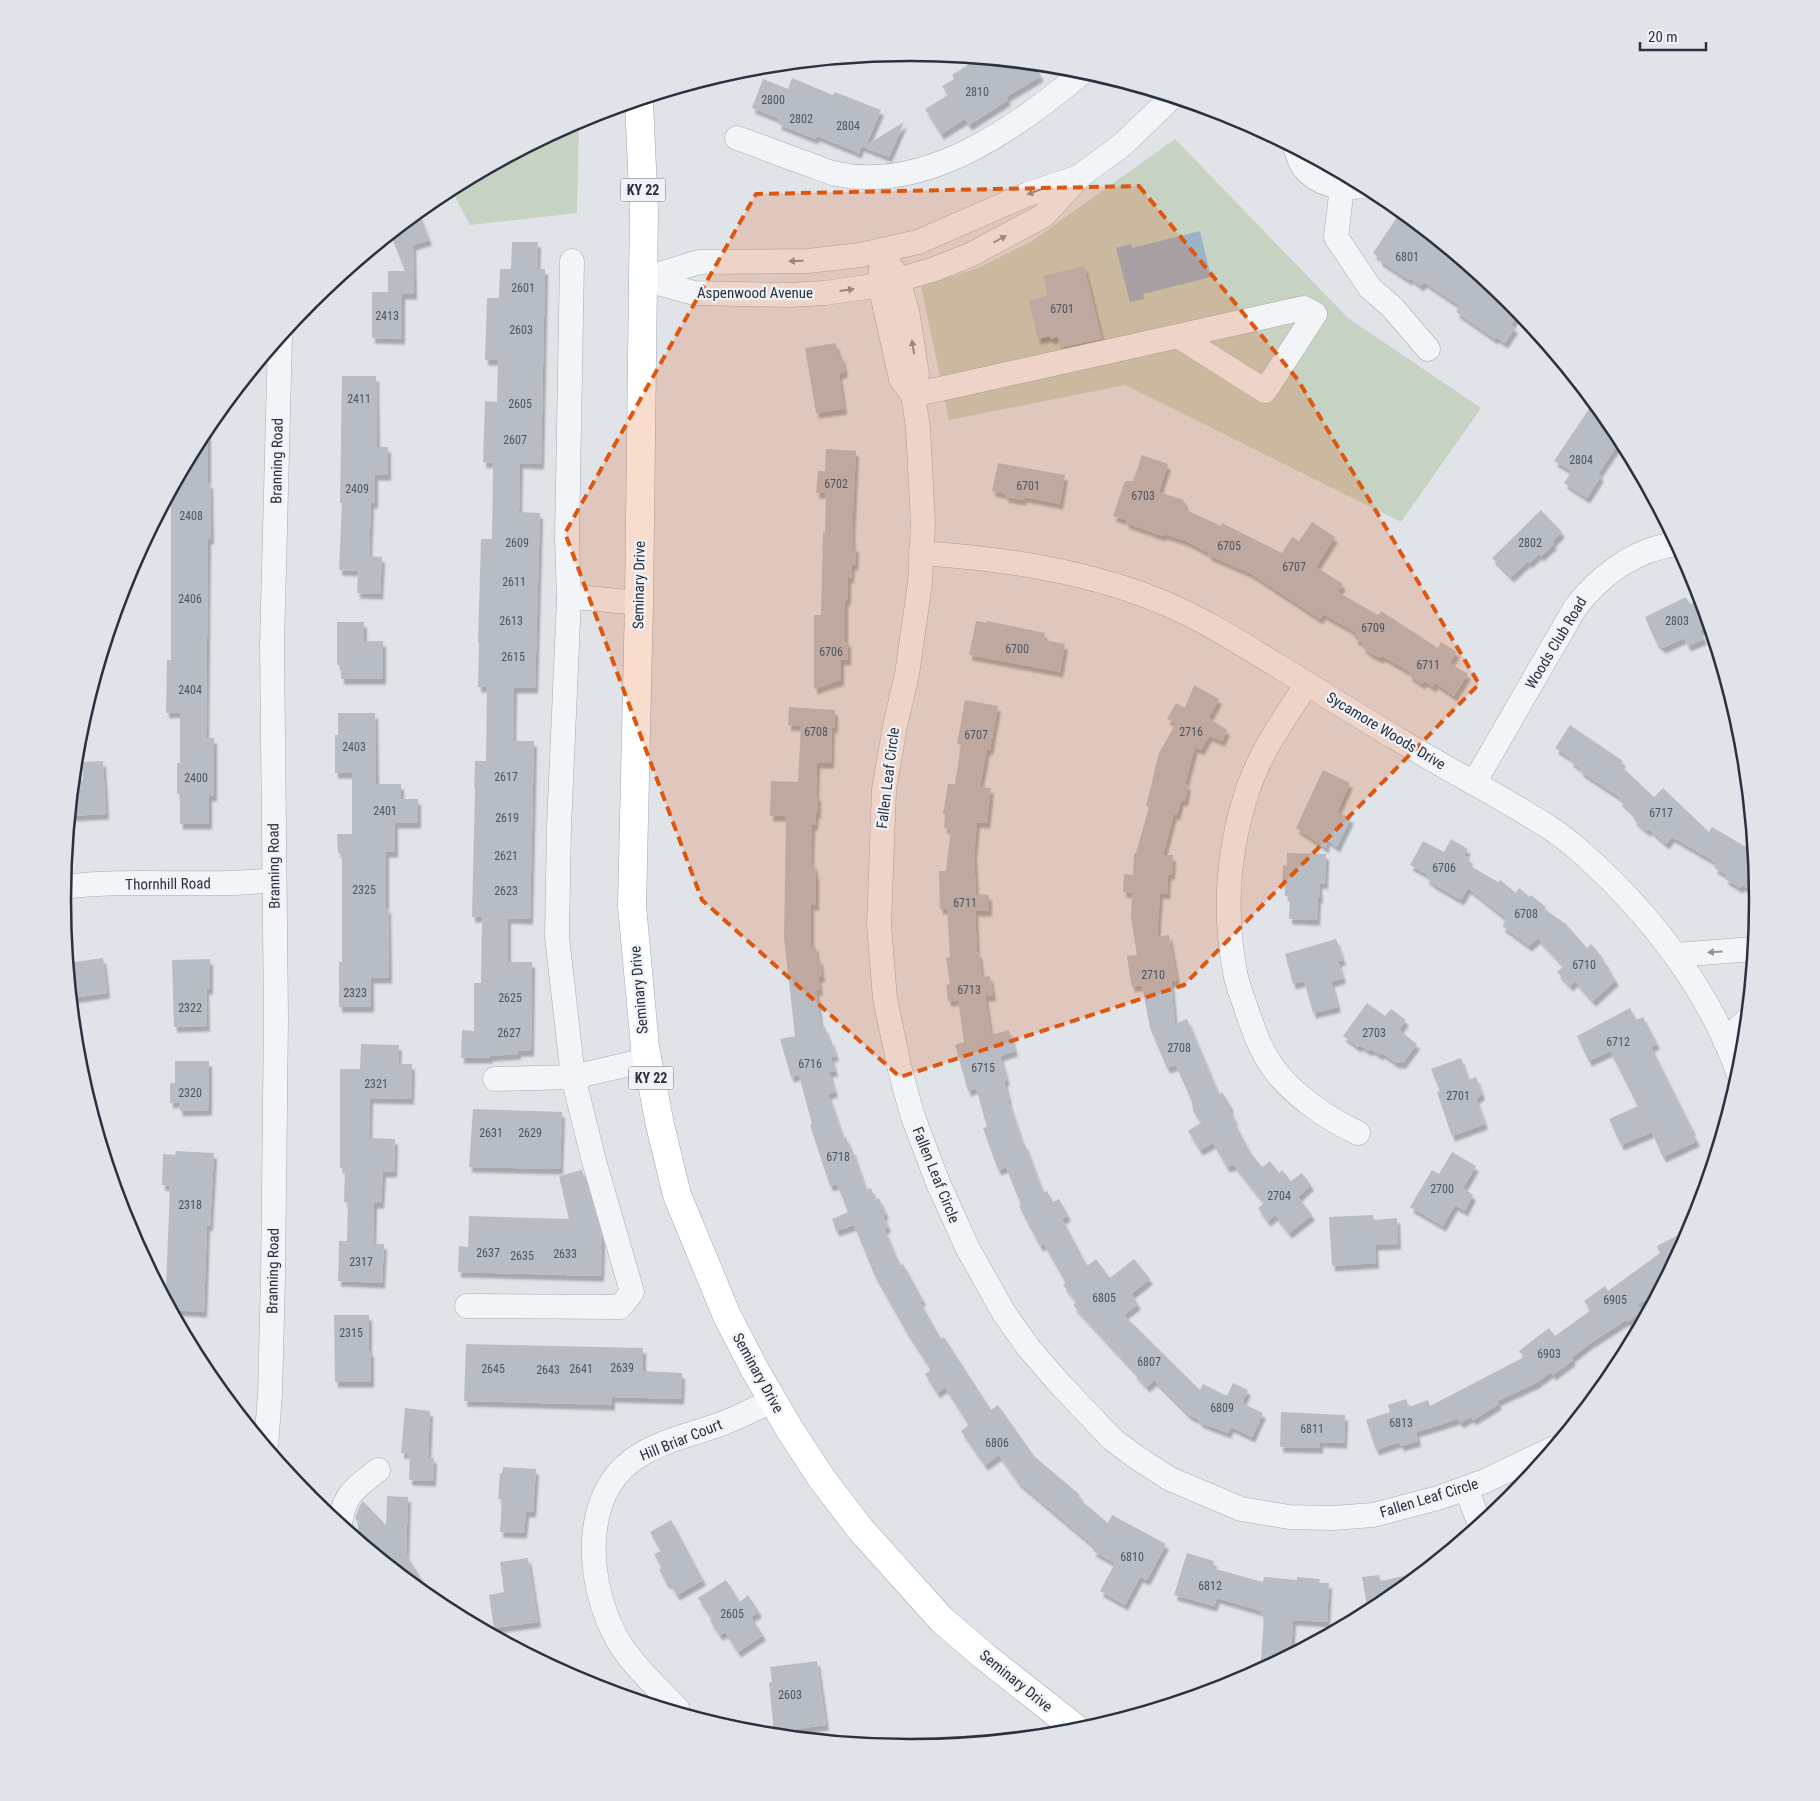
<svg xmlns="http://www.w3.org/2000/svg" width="1820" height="1801" viewBox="0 0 1820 1801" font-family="'Roboto Condensed',sans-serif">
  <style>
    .green { fill: #c6d2c2 }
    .water { fill: #9cb2c8 }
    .building { fill: #b8bdc5; filter: url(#shadow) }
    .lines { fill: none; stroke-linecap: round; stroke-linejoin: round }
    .minor-casing { stroke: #a5abb3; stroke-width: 25 }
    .major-casing { stroke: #a0a8b4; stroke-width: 29 }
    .minor { stroke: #f3f4f7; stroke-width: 24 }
    .major { stroke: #fff; stroke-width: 28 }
    .oneway { fill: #8e939c }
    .marked { fill: #de570f; fill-opacity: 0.2; stroke: #de570f; stroke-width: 4; stroke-dasharray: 10 6; stroke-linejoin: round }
    .labels { text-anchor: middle; stroke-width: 4.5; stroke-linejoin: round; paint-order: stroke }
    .number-label { font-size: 12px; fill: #4d5561 }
    .shield { fill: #f0f2f6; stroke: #656c77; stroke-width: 1 }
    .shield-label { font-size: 14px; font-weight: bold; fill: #293240 }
    .street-label { font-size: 15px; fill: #293240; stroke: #f0f2f6 }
    .rim { fill: none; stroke: #293240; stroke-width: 2.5 }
  </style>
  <defs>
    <filter id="shadow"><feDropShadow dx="3" dy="5.5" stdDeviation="1" flood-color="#0004"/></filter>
  </defs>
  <rect width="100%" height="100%" fill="#e0e4e9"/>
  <!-- green -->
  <g class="green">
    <path d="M579 120 577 213 470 225 451 189Z"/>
    <path d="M1175 139 1348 318 1481 408 1401 522 1125 385 949 420 921 286 978 268 1032 241Z"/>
  </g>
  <!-- water -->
  <path class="water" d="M1200 231 1211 277 1143 294 1144 299 1130 302 1116 248 1131 244 1132 248Z"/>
  <!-- building -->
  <g class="building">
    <path d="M977 59 1033 65 1041 76 1006 97 1008 100 969 125 965 119 941 134 925 109 948 95 942 86 954 79 952 75Z"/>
    <path d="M792 78 833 95 835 92 881 110 866 145 904 122 889 157 861 146 859 153 817 136 815 139 778 124 780 119 752 108 763 79 788 89Z"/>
    <path d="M1401 211 1510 301 1519 312 1511 325 1515 328 1505 343 1496 337 1495 339 1456 312 1460 306 1424 282 1421 286 1410 278 1409 280 1379 260 1380 258 1373 253Z"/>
    <path d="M418 212 429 240 413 245 414 294H402V339L372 338V292H388V271H405L391 235Z"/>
    <path d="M512 242H538L537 269H545L541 464 520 463 519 512 540 513 535 688H514L513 741H534L530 919 508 918V962H532L531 1051H518V1054L489 1056 490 1058H461L462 1030 474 1031V983H481L482 917H472L475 788 474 787 475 761H486L487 687H478L479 643H478L481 539H492L493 463 483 462 485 401 497 402 498 360H485L487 298H499L500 269H511Z"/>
    <path d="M1084 266 1102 339 1060 348 1058 337 1050 339V336L1038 339 1029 301 1048 295 1043 276Z"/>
    <path d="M836 343 838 356H842L845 372 839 374 844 409 816 413 805 348Z"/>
    <path d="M342 376H376L377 447H388V475H375V503H371L369 556 382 557 380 594 357 593 358 571 339 570 342 503H340Z"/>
    <path d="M1593 403 1615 430 1621 440 1598 474 1601 476 1587 498 1564 483 1572 471 1554 461Z"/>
    <path d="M208 426V483H210L211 539H208L206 738H214V796H209V824H180V794H177V763H180V712L166 713 167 660H171V493Z"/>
    <path d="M826 449 856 451 852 533 853 546 856 547 855 565H852L851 578H848V598L845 602V641H848V660H841V680L814 689V615H821L823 532 825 533 826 493H816L818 471H825Z"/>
    <path d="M1142 455 1168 464 1159 492 1184 500 1183 502 1186 503 1184 509 1221 526 1222 523 1282 553 1292 537 1299 541 1312 522 1335 537 1316 567 1343 584 1338 592 1378 615 1381 611 1438 648 1441 642 1457 652 1450 663 1468 674 1454 696 1435 683 1433 687 1424 681 1422 684 1409 675 1410 672 1382 656 1380 658 1370 653 1362 647 1364 644 1354 638 1357 633 1323 614 1320 619 1250 573 1208 555 1209 553 1186 541 1164 534 1163 536 1126 523V520L1113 516 1125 481H1133Z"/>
    <path d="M998 463 1065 475 1060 504 1024 497 1023 500 1005 497 1006 494 992 491Z"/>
    <path d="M1541 510 1562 532 1552 542 1554 544 1541 556 1539 554 1529 563 1528 561 1511 577 1492 558Z"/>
    <path d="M1686 597 1690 604 1701 599 1709 626 1700 630 1704 639 1688 646 1684 638 1663 648 1656 642 1645 617Z"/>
    <path d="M976 621 987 623V621L1045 633 1044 640 1065 644 1060 672 969 655Z"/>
    <path d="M337 622H364V641H383V679H341V665H337Z"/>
    <path d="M1194 685 1219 699 1209 718 1227 730 1222 741 1209 736 1201 750 1195 747 1185 784 1188 785 1185 801 1181 800 1177 815 1174 814 1163 855H1173L1172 874 1168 875 1167 894 1160 893 1157 937 1169 935 1177 980 1171 981 1175 1024 1187 1019 1219 1095 1222 1092 1231 1107 1229 1109 1235 1120H1233L1250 1152 1262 1167 1270 1161 1279 1173 1282 1170 1291 1181 1302 1173 1311 1185 1298 1197 1312 1215 1289 1233 1275 1215 1268 1221 1258 1208 1264 1203 1234 1165 1227 1167 1213 1143 1200 1150 1188 1131 1202 1122 1193 1111 1192 1102 1176 1065 1167 1068 1150 1028 1142 985 1132 987 1129 971 1127 956 1137 955 1131 918 1132 893 1123 892 1124 874 1133 875 1134 853H1136L1149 807 1146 806 1159 753 1176 723 1167 719 1176 703 1185 708Z"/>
    <path d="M965 700 998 706 990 750 987 749 980 787 991 788 987 823 977 822 974 854 976 894 989 895V911H975L977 952 979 953 982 977 990 976 993 996H985L991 1035 1009 1030 1015 1051 1000 1056 1007 1080 1004 1081 1009 1100H1008L1023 1145 1025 1144 1043 1193 1047 1191 1053 1202 1059 1199 1068 1216 1062 1219 1087 1266 1096 1259 1110 1278 1134 1259 1150 1279 1131 1294 1138 1304 1124 1315 1200 1390 1203 1384 1227 1396 1233 1383 1248 1390 1242 1403 1263 1413 1252 1437 1231 1427 1228 1433 1199 1422 1200 1420 1189 1415 1154 1380 1147 1387 1134 1373 1135 1372 1073 1305 1077 1302 1063 1285 1066 1283 1044 1244 1040 1246 1019 1206 1021 1205 1006 1167 998 1170 983 1128 987 1127 976 1088 968 1091 955 1045 964 1042 958 1000 948 1001 946 985 950 984 946 958 950 957 947 909H940L939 871H946L951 829 944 828 945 814H943L948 784H955L961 744H957Z"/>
    <path d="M789 707 835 710V728L832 727 831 763H817L816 795H818V813H816L815 825H812L811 864H814L816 876V905H811V946L815 945 817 959H820L822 977H818L820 990H816L821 1028 825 1027 829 1040H831L836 1056 831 1057 835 1071 829 1072 835 1092 828 1094 843 1138 846 1137 850 1149H852L866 1190 871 1188 876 1200 879 1198 886 1214 883 1215 888 1227 884 1229 900 1266 903 1264 923 1300 920 1302 941 1339 944 1337 991 1410 998 1405 1034 1456 1080 1495 1077 1497 1108 1523 1112 1515 1166 1544 1147 1580 1140 1577 1125 1605 1100 1591 1115 1563 1093 1551 1095 1547 1018 1482 999 1455 985 1465 961 1431 969 1425 945 1387 937 1393 925 1374 931 1370 906 1331 875 1276 854 1225 836 1231 832 1219 848 1212 837 1184 830 1186 810 1125 812 1124 799 1075 791 1077 780 1039 795 1036 784 938 786 816H770L771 781 798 782 801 726 788 725Z"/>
    <path d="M338 713H375L376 784H401V799H418V823H395V852H386V908H388L389 978H371V1007H339V962H342V853H338L337 834H352V773H335V735H338Z"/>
    <path d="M1570 725 1623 761 1620 765 1654 797 1663 788 1709 832 1712 827 1753 851 1757 894 1742 885 1740 888 1725 879 1727 875 1714 868 1717 863 1672 837 1666 844 1649 829 1647 831 1633 819 1636 816 1619 800 1621 798 1580 771 1581 769 1570 761 1572 759 1555 748Z"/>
    <path d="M103 761 106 814 70 816 74 781 83 780 82 762Z"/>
    <path d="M1323 770 1350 783 1337 812 1351 818 1337 847 1327 840 1326 848 1296 828Z"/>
    <path d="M1451 839 1468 849 1464 855 1470 859 1467 864 1498 882 1500 880 1516 893 1519 888 1530 897 1531 895 1546 907 1544 909 1566 924 1587 948 1591 944 1602 957 1601 959 1610 969 1608 970 1616 980 1593 1001 1575 981 1570 986 1557 972 1564 966 1538 938 1529 946 1502 926 1507 919 1468 888 1461 900 1435 885 1426 878 1428 875 1410 865 1423 841 1444 852Z"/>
    <path d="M1287 853 1326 854 1325 884 1319 883 1320 898 1318 897 1317 920 1289 919 1290 896H1285V884H1282L1283 865 1287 866Z"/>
    <path d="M1336 939 1343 960 1338 961 1343 978 1331 982 1338 1007 1313 1013 1304 981 1293 984 1285 954Z"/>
    <path d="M103 958 107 993 72 998 68 963Z"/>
    <path d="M210 959V989H206L207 1026 174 1027 172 960Z"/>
    <path d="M1367 1003 1385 1016 1391 1009 1406 1020 1399 1030 1417 1044 1403 1063H1396L1382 1053 1380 1055 1371 1049 1369 1051 1360 1045 1358 1047 1343 1036Z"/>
    <path d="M1630 1008 1636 1020 1643 1017 1657 1044 1651 1047 1693 1131H1691L1697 1141 1663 1157 1652 1132 1621 1145 1609 1119 1638 1106 1610 1051 1589 1061 1577 1036Z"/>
    <path d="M361 1044 399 1045 398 1064H412L411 1099 370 1098 369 1138 395 1139 394 1172H383L381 1203H374L373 1244H384L382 1283 338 1281 339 1241H347L348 1202H344L345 1168H340V1069H360Z"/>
    <path d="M1461 1058 1468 1080 1476 1077 1482 1094 1476 1099 1485 1124 1452 1136 1437 1092 1440 1091 1431 1069Z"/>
    <path d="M175 1061H209V1110L180 1111 179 1102 170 1103V1083H175Z"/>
    <path d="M473 1109 562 1112 560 1169 469 1167Z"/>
    <path d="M176 1151 214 1153 210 1226 207 1225 204 1312 172 1310 160 1287H166L170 1186 162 1185 163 1154 175 1155Z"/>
    <path d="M1452 1152 1476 1166 1463 1188 1473 1195 1465 1211 1455 1205 1443 1226 1410 1207 1432 1170 1439 1174Z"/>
    <path d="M582 1170 602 1239 601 1276 458 1272 459 1246 468 1247 469 1216 569 1219 559 1176Z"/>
    <path d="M1373 1215 1374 1220 1397 1218 1398 1244 1375 1245 1376 1263 1332 1266 1329 1217Z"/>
    <path d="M1692 1228 1658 1292 1637 1305 1642 1311 1627 1322 1626 1320 1589 1344 1571 1358 1573 1360 1553 1375 1551 1372 1536 1383 1497 1401 1499 1404 1473 1420 1471 1417 1460 1423 1458 1419 1416 1432 1418 1441 1401 1446 1399 1442 1376 1450 1366 1420 1390 1412 1388 1405 1406 1399 1409 1407 1428 1400 1430 1406 1524 1357 1519 1351 1537 1337 1549 1328 1555 1336 1591 1310 1584 1301 1605 1286 1608 1291 1660 1253 1657 1247 1659 1245Z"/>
    <path d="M334 1315H369V1351H371V1382H335Z"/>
    <path d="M466 1344 643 1348V1371L682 1373 681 1399 612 1397V1405L464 1401Z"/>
    <path d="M405 1408 430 1411 428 1457 434 1458 433 1481 409 1480 410 1457H407V1453H401Z"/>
    <path d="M1281 1412 1345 1415 1344 1443 1320 1442V1448L1280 1447Z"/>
    <path d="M503 1467 536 1469 533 1512H526L524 1533 500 1532 502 1500 498 1499 500 1473H502Z"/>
    <path d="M387 1496 408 1497 406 1554 432 1596 429 1598 358 1539V1522L355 1518 360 1505 363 1501 386 1525Z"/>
    <path d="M671 1520 703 1580 677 1595 669 1582 667 1584 659 1569 662 1568 654 1554 661 1551 650 1532Z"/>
    <path d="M1187 1553 1214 1561 1212 1568 1263 1582 1264 1577 1297 1580V1577L1320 1579 1319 1583H1329L1327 1622 1293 1620 1291 1654 1276 1662 1261 1660 1264 1616H1261V1611L1217 1598 1214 1606 1174 1595Z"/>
    <path d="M528 1558 538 1622 494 1628 489 1595 504 1592 500 1562Z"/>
    <path d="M1423 1572 1381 1606 1368 1612 1362 1577 1379 1575 1380 1581Z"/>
    <path d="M726 1580 740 1602 748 1595 759 1612 751 1617 763 1635 738 1652 725 1632 720 1635 710 1621 712 1619 698 1598Z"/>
    <path d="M817 1661 826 1725 774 1732 769 1683 772 1682 770 1667Z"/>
  </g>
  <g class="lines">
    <!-- minor casing -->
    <g class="minor-casing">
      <g id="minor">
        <path d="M737 138C760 146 782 155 805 163 815 166 826 172 837 174 927 193 1019 126 1084 71"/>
        <path d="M1296 150C1298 156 1301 163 1304 168 1318 186 1343 189 1364 186"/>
        <path d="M1342 187 1336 237 1370 288 1392 307 1428 349"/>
        <path d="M881 250 898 279 907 311 917 374 913 395 918 428 923 523 920 583 907 674 895 726 884 790 879 925 885 999 900 1070 912 1114 938 1183 968 1249 1004 1313 1028 1347 1058 1382 1112 1439 1136 1457 1170 1479 1241 1509 1289 1517 1333 1518 1373 1515 1438 1498 1485 1481 1552 1449"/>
        <path d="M881 270 880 285 901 379 913 395"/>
        <path d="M643 279 694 293 788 295 825 293 880 285 932 270 970 255 1043 216 1080 176 1122 145 1171 98"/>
        <path d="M643 279 699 262 808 261 860 255 918 242 1028 194 1076 178"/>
        <path d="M913 395 1304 308 1315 314 1265 391 1178 336"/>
        <path d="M921 553C1006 559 1090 571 1169 605 1208 622 1243 645 1280 667 1320 692 1360 717 1401 741 1450 771 1502 797 1550 828 1573 843 1592 862 1612 881 1667 937 1713 1000 1739 1075"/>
        <path d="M569 599 567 538 572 261"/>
        <path d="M1307 684C1285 717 1261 751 1248 789 1228 849 1223 909 1235 972 1237 985 1243 998 1247 1011 1254 1031 1261 1052 1274 1069 1292 1094 1329 1120 1358 1133"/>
        <path d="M1474 783 1575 608C1599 576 1635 549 1676 544"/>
        <path d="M63 887C133 878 204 888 273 880"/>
        <path d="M1676 955 1753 949"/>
        <path d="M1725 1041 1746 1021"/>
        <path d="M495 1079 573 1077 647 1060"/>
        <path d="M467 1306 620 1307 632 1292 594 1161 573 1077 557 937 559 827 569 599 587 598 639 603"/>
        <path d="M266 1445 270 1395 273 1277 276 1017 272 645 280 338"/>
        <path d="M1466 1488 1480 1525"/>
        <path d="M340 1524C344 1493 355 1489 378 1470"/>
        <path d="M677 1708C658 1689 630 1662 617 1639 587 1585 578 1492 640 1455 664 1440 694 1434 721 1424 738 1418 755 1408 773 1401"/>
      </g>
    </g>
    <!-- major casing -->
    <g class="major-casing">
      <path id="major" d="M639 101 644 213 643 279 639 603 632 906 645 1047 660 1125 677 1195 727 1316 755 1370 790 1430 822 1479 861 1530 942 1620 984 1656 1079 1731"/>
    </g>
    <!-- minor -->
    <use href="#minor" class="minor"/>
    <!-- major -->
    <use href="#major" class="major"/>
  </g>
  <!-- one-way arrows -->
  <defs><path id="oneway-solid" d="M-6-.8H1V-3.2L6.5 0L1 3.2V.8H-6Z" transform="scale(1.25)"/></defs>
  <g class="oneway">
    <use href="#oneway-solid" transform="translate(1034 192) rotate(160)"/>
    <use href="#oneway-solid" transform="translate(1000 239) rotate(-28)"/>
    <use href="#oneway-solid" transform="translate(796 261) rotate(178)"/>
    <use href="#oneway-solid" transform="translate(847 290) rotate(-8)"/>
    <use href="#oneway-solid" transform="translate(913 347) rotate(-99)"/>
    <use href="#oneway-solid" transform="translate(1715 952) rotate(176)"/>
  </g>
  <!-- marked area -->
  <path class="marked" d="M1139 186 1298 380 1479 684 1184 985 900 1077 702 900 565 533 756 194Z"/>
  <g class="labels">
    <!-- number labels -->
    <g class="number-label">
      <text x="977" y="96">2810</text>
      <text x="773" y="104">2800</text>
      <text x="801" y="123">2802</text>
      <text x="848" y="130">2804</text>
      <text x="1407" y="261">6801</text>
      <text x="523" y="292">2601</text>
      <text x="1062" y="313">6701</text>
      <text x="387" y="320">2413</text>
      <text x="521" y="334">2603</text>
      <text x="359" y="403">2411</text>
      <text x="520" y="408">2605</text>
      <text x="515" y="444">2607</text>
      <text x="1581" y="464">2804</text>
      <text x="836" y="488">6702</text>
      <text x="1028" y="490">6701</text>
      <text x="357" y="493">2409</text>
      <text x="1143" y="500">6703</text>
      <text x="191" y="520">2408</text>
      <text x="517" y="547">2609</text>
      <text x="1530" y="547">2802</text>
      <text x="1229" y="550">6705</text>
      <text x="1294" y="571">6707</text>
      <text x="514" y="586">2611</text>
      <text x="190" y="603">2406</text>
      <text x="511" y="625">2613</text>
      <text x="1677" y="625">2803</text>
      <text x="1373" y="632">6709</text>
      <text x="1017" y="653">6700</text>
      <text x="831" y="656">6706</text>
      <text x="513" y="661">2615</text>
      <text x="1428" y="669">6711</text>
      <text x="190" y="694">2404</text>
      <text x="816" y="736">6708</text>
      <text x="1191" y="736">2716</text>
      <text x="976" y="739">6707</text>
      <text x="354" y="751">2403</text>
      <text x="506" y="781">2617</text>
      <text x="196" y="782">2400</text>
      <text x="385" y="815">2401</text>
      <text x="1661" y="817">6717</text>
      <text x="507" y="822">2619</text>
      <text x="506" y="860">2621</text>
      <text x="1444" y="872">6706</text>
      <text x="364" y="894">2325</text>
      <text x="506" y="895">2623</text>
      <text x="965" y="907">6711</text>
      <text x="1526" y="918">6708</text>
      <text x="1584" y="969">6710</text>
      <text x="1153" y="979">2710</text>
      <text x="969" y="994">6713</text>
      <text x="355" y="997">2323</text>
      <text x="510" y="1002">2625</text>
      <text x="190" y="1012">2322</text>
      <text x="509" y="1037">2627</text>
      <text x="1374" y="1037">2703</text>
      <text x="1618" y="1046">6712</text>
      <text x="1179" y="1052">2708</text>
      <text x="810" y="1068">6716</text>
      <text x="983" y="1072">6715</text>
      <text x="376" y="1088">2321</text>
      <text x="190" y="1097">2320</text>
      <text x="1458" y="1100">2701</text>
      <text x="491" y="1137">2631</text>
      <text x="530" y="1137">2629</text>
      <text x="838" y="1161">6718</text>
      <text x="1442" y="1193">2700</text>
      <text x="1279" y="1200">2704</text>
      <text x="190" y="1209">2318</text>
      <text x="488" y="1257">2637</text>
      <text x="565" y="1258">2633</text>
      <text x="522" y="1260">2635</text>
      <text x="361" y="1266">2317</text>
      <text x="1104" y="1302">6805</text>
      <text x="1615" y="1304">6905</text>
      <text x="351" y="1337">2315</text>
      <text x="1549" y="1358">6903</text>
      <text x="1149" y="1366">6807</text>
      <text x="622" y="1372">2639</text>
      <text x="493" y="1373">2645</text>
      <text x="581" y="1373">2641</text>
      <text x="548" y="1374">2643</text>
      <text x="1222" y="1412">6809</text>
      <text x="1401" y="1427">6813</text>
      <text x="1312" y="1433">6811</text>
      <text x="997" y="1447">6806</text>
      <text x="1132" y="1561">6810</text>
      <text x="1210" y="1590">6812</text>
      <text x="732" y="1618">2605</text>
      <text x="790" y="1699">2603</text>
    </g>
    <!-- shield labels -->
    <g class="shield">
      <rect x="620.5" y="178.5" width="45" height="23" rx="4"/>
      <rect x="628.5" y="1066.5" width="45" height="23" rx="4"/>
    </g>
    <g class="shield-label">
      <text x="643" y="195">KY 22</text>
      <text x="651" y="1083">KY 22</text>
    </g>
    <!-- street labels -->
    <g class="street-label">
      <text x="755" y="298">Aspenwood Avenue</text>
      <text transform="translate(277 461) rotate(-89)" y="5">Branning Road</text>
      <text transform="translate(639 585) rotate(-89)" y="5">Seminary Drive</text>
      <text transform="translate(1556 643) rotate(-59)" y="5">Woods Club Road</text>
      <text transform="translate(1386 731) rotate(31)" y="5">Sycamore Woods Drive</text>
      <text transform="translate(888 778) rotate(-83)" y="5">Fallen Leaf Circle</text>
      <text transform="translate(274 866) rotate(-91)" y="5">Branning Road</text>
      <text transform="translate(168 884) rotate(-1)" y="5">Thornhill Road</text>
      <text transform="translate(639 990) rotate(-95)" y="5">Seminary Drive</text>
      <text transform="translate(936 1175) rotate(68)" y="5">Fallen Leaf Circle</text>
      <text transform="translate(273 1271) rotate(-89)" y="5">Branning Road</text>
      <text transform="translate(758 1373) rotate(61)" y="5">Seminary Drive</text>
      <text transform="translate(681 1440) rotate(-22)" y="5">Hill Briar Court</text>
      <text transform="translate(1429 1498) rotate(-17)" y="5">Fallen Leaf Circle</text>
      <text transform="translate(1016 1681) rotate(39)" y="5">Seminary Drive</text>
    </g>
  </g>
  <!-- crop -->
  <path d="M0 0H1820V1801H0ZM71 900a839 839 0 1 1 1678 0a839 839 0 1 1-1678 0Z" fill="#e0e3e7" fill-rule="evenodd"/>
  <path class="rim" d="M71 900a839 839 0 1 1 1678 0a839 839 0 1 1-1678 0Z"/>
  <!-- scale -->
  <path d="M1640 42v8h66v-8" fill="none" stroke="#293240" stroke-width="2.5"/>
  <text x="1648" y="42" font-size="15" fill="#293240" stroke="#f0f2f6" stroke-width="4" paint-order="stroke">20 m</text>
</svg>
